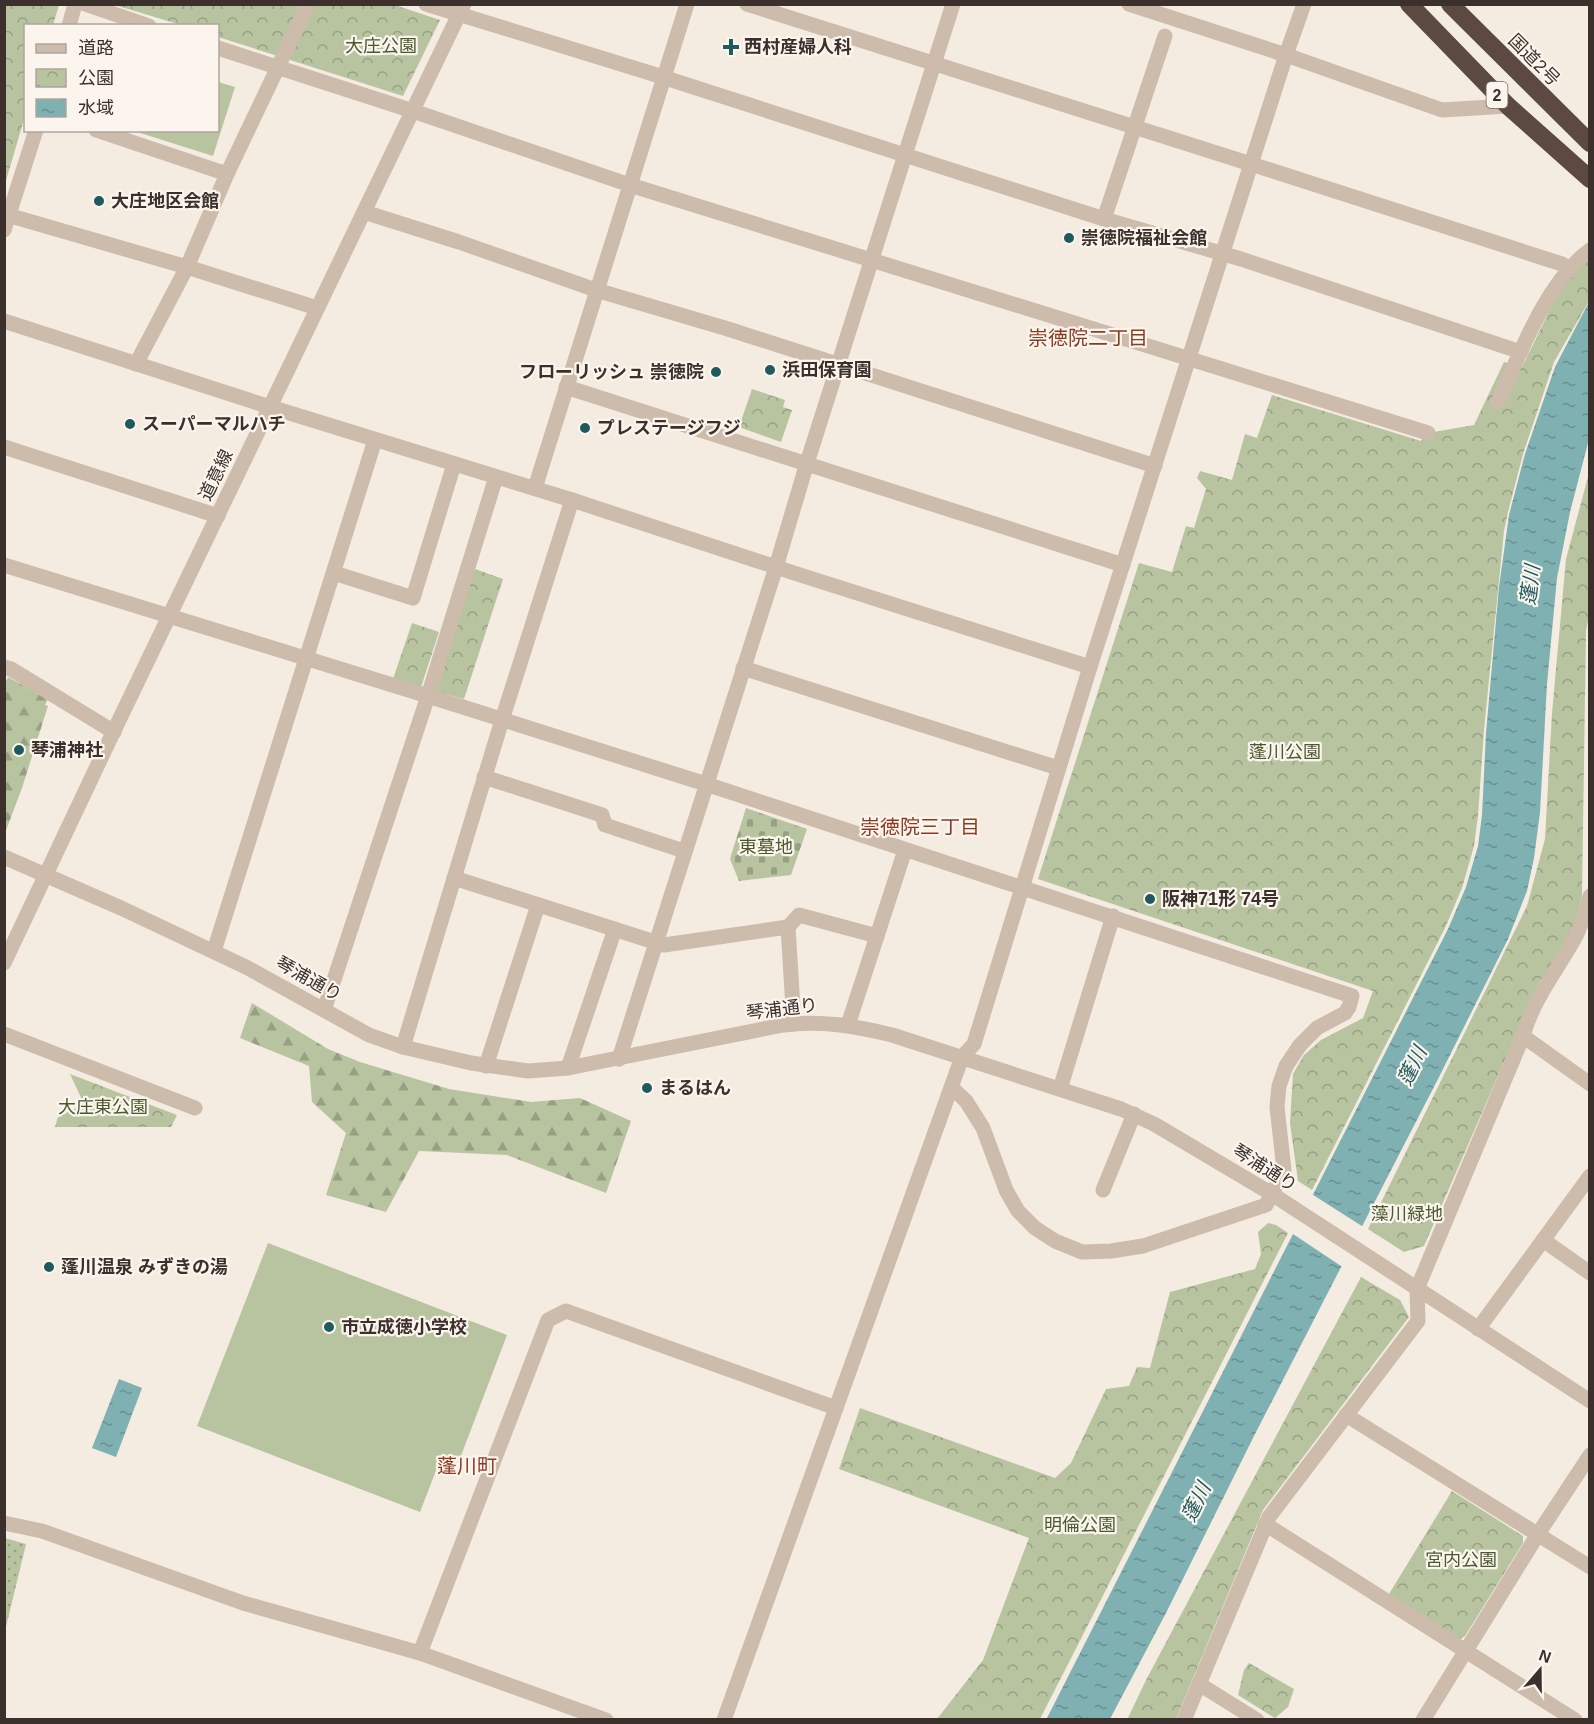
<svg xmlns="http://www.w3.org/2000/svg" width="1594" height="1724" viewBox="0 0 1594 1724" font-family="Arial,'Noto Sans JP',sans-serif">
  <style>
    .grass { fill: url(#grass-dots) }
    .forest { fill: url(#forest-firs) }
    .cemetery { fill: url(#cemetery-stones) }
    .park { fill: url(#park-crowns) }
    .pitch { fill: #b8c4a0 }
    .water { fill: url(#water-ripples) }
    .pier { fill: #f4ebe1 }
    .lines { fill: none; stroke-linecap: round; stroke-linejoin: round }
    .minor { stroke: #cdbbac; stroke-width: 15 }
    .highway { stroke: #5c4a42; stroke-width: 18 }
    .poi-dot { fill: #1f5a5e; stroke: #fbf5ee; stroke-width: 2 }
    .labels { text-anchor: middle; stroke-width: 4.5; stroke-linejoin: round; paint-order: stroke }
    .shield { fill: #fbf5ee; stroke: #756b66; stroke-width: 1.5 }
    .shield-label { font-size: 16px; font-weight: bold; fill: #3b302b }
    .park-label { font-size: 18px; fill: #4a5a2e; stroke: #fbf5ee }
    .poi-label { font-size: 18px; font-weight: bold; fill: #3b302b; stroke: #fbf5ee; text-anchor: start }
    .street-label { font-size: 18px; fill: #3b302b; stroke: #fbf5ee }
    .neighbourhood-label { font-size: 20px; fill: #8c3b22; stroke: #fbf5ee }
    .water-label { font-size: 20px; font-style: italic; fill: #1f5a5e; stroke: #fbf5ee }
  </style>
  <defs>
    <pattern id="grass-dots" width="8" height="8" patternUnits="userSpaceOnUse" patternTransform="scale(1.5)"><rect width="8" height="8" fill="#b8c4a0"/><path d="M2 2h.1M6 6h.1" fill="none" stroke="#97a083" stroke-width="1.8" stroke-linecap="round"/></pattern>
    <pattern id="forest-firs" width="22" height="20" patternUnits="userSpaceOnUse" patternTransform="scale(1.5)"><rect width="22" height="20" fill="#b8c4a0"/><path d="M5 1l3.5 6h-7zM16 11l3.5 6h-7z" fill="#97a083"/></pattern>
    <pattern id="cemetery-stones" width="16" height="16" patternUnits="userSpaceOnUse" patternTransform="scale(1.5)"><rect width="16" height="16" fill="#b8c4a0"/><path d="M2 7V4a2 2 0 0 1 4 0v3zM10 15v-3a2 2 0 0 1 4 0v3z" fill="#97a083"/></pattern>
    <pattern id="park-crowns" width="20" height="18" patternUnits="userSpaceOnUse" patternTransform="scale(1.5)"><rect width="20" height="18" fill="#b8c4a0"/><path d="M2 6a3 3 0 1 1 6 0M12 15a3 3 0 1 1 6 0" fill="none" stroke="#97a083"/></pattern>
    <pattern id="water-ripples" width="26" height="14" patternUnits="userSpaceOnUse" patternTransform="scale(1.5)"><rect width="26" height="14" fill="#7fb0b2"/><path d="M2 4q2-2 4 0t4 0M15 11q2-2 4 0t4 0" fill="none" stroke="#699091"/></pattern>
  </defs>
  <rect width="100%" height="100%" fill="#f4ebe1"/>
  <!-- grass -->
  <path class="grass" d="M5 1538 26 1544 5 1631 4 1538Z"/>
  <!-- forest -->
  <g class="forest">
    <path d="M8 677 48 699 45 705 48 706 22 788 5 833 4 685Z"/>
    <path d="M252 1003 328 1049 360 1062 449 1089 531 1102 580 1098 631 1121 606 1193 507 1155 419 1151 386 1212 326 1195 346 1133 312 1102 309 1066 240 1038Z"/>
  </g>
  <!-- cemetery -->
  <path class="cemetery" d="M746 808 807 829 791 875 739 881 730 859Z"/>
  <!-- park -->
  <g class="park">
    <path d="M392 4 440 20 403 96 218 37V26L181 25 115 5Z"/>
    <path d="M4 5H59L53 25 26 26 25 116 5 184Z"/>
    <path d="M1589 257V301L1554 362 1523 454 1508 512 1504 531 1495 620 1484 730 1478 816 1474 846 1462 888 1445 928 1312 1190 1298 1181 1290 1123 1293 1074 1304 1055 1321 1040 1363 1018 1373 991 1038 879 1139 563 1172 572 1186 526 1194 528 1206 489 1197 478 1200 471 1232 480 1245 434 1257 438 1272 395 1421 441 1428 433 1474 425 1504 362 1522 367 1558 293Z"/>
    <path d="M752 389 785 400 783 407 792 410 781 442 739 427Z"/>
    <path d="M1589 473 1590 612 1586 630 1582 895 1574 931 1538 984 1424 1246 1404 1252 1368 1229 1527 906 1545 839 1552 713 1566 559Z"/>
    <path d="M475 569 503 579 464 699 436 691Z"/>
    <path d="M412 623 439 632 421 687 393 679Z"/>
    <path d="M70 1074 177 1115 171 1127H55L58 1117 84 1104Z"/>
    <path d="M1268 1223 1276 1225 1288 1233 1040 1719H937L983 1660 1029 1538 839 1469 860 1408 1055 1478 1071 1463 1106 1389 1129 1386 1137 1367 1150 1368 1170 1292 1255 1269 1261 1254 1258 1232Z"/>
    <path d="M1361 1277 1400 1300 1409 1317 1263 1510 1176 1719 1127 1720 1146 1680Z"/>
    <path d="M1452 1491 1523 1536V1543L1465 1636 1460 1639 1389 1594Z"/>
    <path d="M1249 1663 1294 1689 1288 1707 1275 1718 1238 1695 1244 1670Z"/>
  </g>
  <!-- pitch -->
  <g class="pitch">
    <path d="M218 82 235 87 213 156 134 131 218 130Z"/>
    <path d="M268 1243 507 1335 459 1461 442 1455 420 1512 197 1426Z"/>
  </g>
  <!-- water -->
  <g class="water">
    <path d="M1589 302V439L1570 512 1557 578 1547 684 1540 812 1534 858 1527 891 1508 939 1438 1079 1254 1436 1167 1611 1110 1719 1046 1720 1448 929 1466 887 1478 846 1482 815 1486 733 1499 587 1509 515 1525 454 1555 367Z"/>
    <path d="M119 1379 142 1388 116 1457 92 1448Z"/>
  </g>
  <!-- pier -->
  <path class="pier" d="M1310 1193 1365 1228 1344 1268 1290 1232Z"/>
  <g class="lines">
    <!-- minor -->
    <g class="minor">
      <path d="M85 4 149 26"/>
      <path d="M308 4 227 174 187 267 317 308"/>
      <path d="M426 4 650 73 1104 219 1241 259 1521 352"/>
      <path d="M747 4 1270 170 1562 264 1570 269"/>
      <path d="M1129 4 1286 55 1442 110 1508 106"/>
      <path d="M69 26 75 4"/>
      <path d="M218 48 413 111 630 185 1428 433"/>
      <path d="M96 130 227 174"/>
      <path d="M364 212 459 242 596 290 728 329 1155 466"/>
      <path d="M4 214 187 267 136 364"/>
      <path d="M1104 219 1165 36"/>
      <path d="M4 230 36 130"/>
      <path d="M4 321 270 407 572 500 794 573 1090 667"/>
      <path d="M566 387 1123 565"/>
      <path d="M1498 402C1520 354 1546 282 1590 250"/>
      <path d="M4 447 218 516"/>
      <path d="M535 488 687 4"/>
      <path d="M4 565 428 696 706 784 1352 996 1349 1007 1345 1013 1317 1028 1300 1045 1286 1066 1279 1086 1277 1107 1284 1170 1266 1205 1143 1246 1111 1251 1082 1252 1055 1241 1035 1228 1018 1211 1006 1190 983 1128 966 1101 952 1088"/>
      <path d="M334 573 413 598 454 464"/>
      <path d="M4 667 11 669 114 732"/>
      <path d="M743 668 1058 768"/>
      <path d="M484 777 602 815 605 825 684 851"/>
      <path d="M4 857 121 908 246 967 369 1035 403 1047 471 1063 528 1071 568 1068 783 1025C821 1020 855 1026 892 1035L1121 1109 1154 1124 1272 1194 1590 1401"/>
      <path d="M454 878 664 945 788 927 799 915 877 936"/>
      <path d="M788 927 794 1024"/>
      <path d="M214 951 375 440"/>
      <path d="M4 963 110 739 464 4"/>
      <path d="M324 1010 428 696 496 477"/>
      <path d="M848 1025 905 850"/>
      <path d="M4 1034 195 1108"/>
      <path d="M1523 1036 1590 1084"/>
      <path d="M403 1047 502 720 572 500"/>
      <path d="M619 1059 776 567 807 463 953 4"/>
      <path d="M486 1066 538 905"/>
      <path d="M568 1068 615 929"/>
      <path d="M1060 1089 1113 916"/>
      <path d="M1103 1190 1134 1114"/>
      <path d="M1543 1240 1590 1273"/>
      <path d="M1478 1329 1590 1176"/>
      <path d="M1346 1415 1590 1567"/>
      <path d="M4 1523 42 1531 243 1603 420 1653 606 1720"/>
      <path d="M1265 1524 1575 1720"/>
      <path d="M420 1653 548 1320 566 1311 836 1408"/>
      <path d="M1199 1684 1257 1720"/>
      <path d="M724 1720 962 1057 974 1044 1090 667 1286 55 1304 4"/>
      <path d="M1184 1720 1269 1517 1418 1321 1417 1289 1523 1036C1533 999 1558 969 1576 936 1582 923 1586 910 1590 896"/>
      <path d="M1423 1720 1538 1534 1590 1455"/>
    </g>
    <!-- highway -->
    <g class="highway">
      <path d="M1409 4 1508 106 1590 179"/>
      <path d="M1450 4 1590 143"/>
    </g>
  </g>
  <!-- markers -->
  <g class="poi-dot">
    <path d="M728 38h6v6h6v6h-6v6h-6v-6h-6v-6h6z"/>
    <circle cx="99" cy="201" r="6"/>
    <circle cx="1069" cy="238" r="6"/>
    <circle cx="770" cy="370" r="6"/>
    <circle cx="716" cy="372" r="6"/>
    <circle cx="130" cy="424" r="6"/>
    <circle cx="585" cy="428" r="6"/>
    <circle cx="19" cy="750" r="6"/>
    <circle cx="1150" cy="899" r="6"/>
    <circle cx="647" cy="1088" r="6"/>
    <circle cx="49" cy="1267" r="6"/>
    <circle cx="329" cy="1327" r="6"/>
  </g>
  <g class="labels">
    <!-- shield labels -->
    <rect class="shield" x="1486.5" y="82" width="21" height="26" rx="4.5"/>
    <g class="shield-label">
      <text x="1497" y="101">2</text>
    </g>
    <!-- park labels -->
    <g class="park-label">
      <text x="381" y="52">大庄公園</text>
      <text x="1285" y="758">蓬川公園</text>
      <text x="766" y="853">東墓地</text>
      <text x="103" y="1113">大庄東公園</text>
      <text x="1407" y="1220">藻川緑地</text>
      <text x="1080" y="1531">明倫公園</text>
      <text x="1461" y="1566">宮内公園</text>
    </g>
    <!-- poi labels -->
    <g class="poi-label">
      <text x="744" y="53">西村産婦人科</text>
      <text x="111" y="207">大庄地区会館</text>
      <text x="1081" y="244">崇徳院福祉会館</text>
      <text x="782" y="376">浜田保育園</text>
      <text x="704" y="378" text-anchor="end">フローリッシュ 崇徳院</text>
      <text x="142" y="430">スーパーマルハチ</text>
      <text x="597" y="434">プレステージフジ</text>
      <text x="31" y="756">琴浦神社</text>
      <text x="1162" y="905">阪神71形 74号</text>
      <text x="659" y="1094">まるはん</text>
      <text x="61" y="1273">蓬川温泉 みずきの湯</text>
      <text x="341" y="1333">市立成徳小学校</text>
    </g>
    <!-- street labels -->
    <g class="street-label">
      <text transform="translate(1534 60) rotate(45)" y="6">国道2号</text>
      <text transform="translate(216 475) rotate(-64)" y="6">道意線</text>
      <text transform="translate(309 979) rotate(29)" y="6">琴浦通り</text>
      <text transform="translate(782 1009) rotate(-7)" y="6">琴浦通り</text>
      <text transform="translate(1265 1168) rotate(32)" y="6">琴浦通り</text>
    </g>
    <!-- neighbourhood labels -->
    <g class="neighbourhood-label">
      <text x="1088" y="345">崇徳院二丁目</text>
      <text x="920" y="834">崇徳院三丁目</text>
      <text x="467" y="1473">蓬川町</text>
    </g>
    <!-- water labels -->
    <g class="water-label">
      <text transform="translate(1530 585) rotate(-83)" y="7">蓬川</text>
      <text transform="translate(1412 1066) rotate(-64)" y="7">蓬川</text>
      <text transform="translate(1196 1502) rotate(-64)" y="7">蓬川</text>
    </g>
  </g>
  <!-- border -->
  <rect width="1594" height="1724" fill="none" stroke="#3b302b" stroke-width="12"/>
  <!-- legend -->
  <rect x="24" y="24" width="195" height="108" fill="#fbf5ee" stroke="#aea6a0" stroke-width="1.5"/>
  <rect x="36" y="44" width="30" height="9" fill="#cdbbac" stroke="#aea6a0" stroke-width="1.5"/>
  <text x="78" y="54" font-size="18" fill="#3b302b">道路</text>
  <rect x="36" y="69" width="30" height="18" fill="url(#park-crowns)" stroke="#aea6a0" stroke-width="1.5"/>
  <text x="78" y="84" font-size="18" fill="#3b302b">公園</text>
  <rect x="36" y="99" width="30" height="18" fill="url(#water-ripples)" stroke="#aea6a0" stroke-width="1.5"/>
  <text x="78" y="114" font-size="18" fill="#3b302b">水域</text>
  <!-- north arrow -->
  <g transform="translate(1540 1670) rotate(20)" stroke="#fbf5ee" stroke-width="4.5" paint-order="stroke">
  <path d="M0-4.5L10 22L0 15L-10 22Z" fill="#3b302b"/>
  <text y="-9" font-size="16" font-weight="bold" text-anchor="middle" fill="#3b302b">N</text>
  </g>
</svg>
